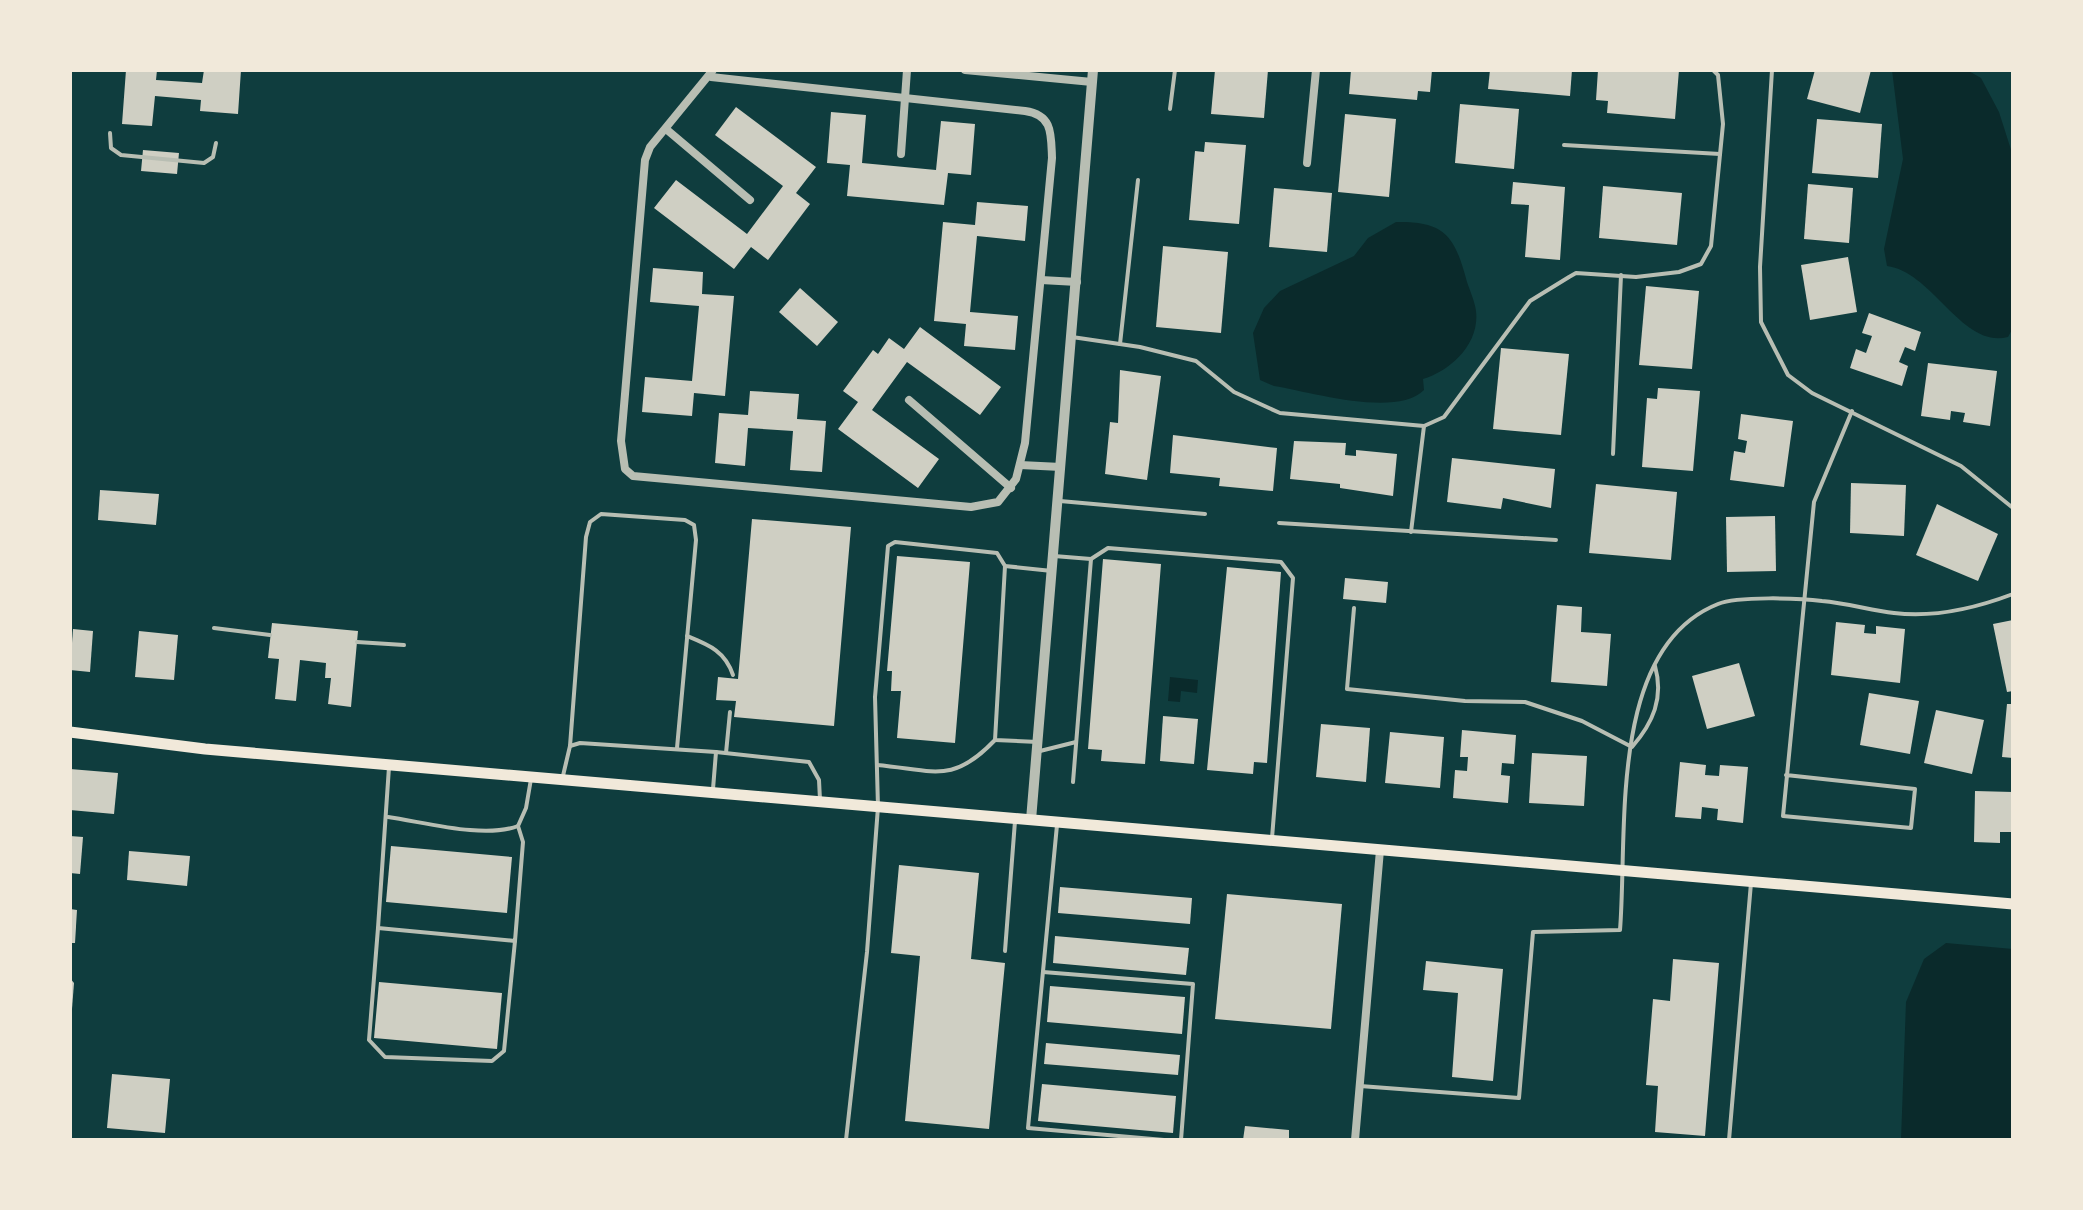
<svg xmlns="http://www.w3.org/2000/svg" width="2083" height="1210" viewBox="0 0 2083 1210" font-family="Rubik,sans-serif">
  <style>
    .water { fill: #0a2a2b }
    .building { fill: #cfcfc3 }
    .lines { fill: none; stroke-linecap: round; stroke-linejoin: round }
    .service { stroke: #b8beb3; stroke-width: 4 }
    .minor { stroke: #b8beb3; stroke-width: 8 }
    .tertiary { stroke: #b8beb3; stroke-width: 10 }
    .secondary { stroke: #f1e9da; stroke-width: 11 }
  </style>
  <rect width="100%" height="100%" fill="#0f3d3e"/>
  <!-- water -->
  <g class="water">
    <path d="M1892 70H1967L1981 78 1999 112 2013 156V328L2008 337C1962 349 1933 272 1887 266L1884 249 1903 159Z"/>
    <path d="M1396 222C1447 221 1455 238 1467 282 1470 291 1475 302 1476 311 1480 344 1450 371 1423 379L1424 390C1396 418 1311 392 1274 386L1260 380 1253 333 1264 308 1280 291 1354 256 1368 238Z"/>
    <path d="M1170 677 1198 680 1197 693 1181 691 1180 702 1168 701Z"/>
    <path d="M1946 943 2013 949V1140H1901L1906 1002 1924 959Z"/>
  </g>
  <!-- building -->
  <g class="building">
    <path d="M126 70H157L156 80 202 83 204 70H241L238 114 200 111 201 100 155 96 152 126 122 124Z"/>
    <path d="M1215 70H1268L1264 118 1211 114Z"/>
    <path d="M1351 70H1432L1430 92 1418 91 1417 100 1349 94Z"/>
    <path d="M1490 70H1572L1570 96 1488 89Z"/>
    <path d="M1598 70H1679L1675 119 1607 113 1608 101 1596 100Z"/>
    <path d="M1815 70H1871L1860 113 1807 99Z"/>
    <path d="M1460 104 1519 109 1514 169 1455 163Z"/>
    <path d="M736 107 816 167 796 193 810 204 768 260 751 247 734 269 654 208 676 180 747 234 783 186 715 135Z"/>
    <path d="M831 112 866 115 862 163 936 170 941 121 975 124 971 175 948 173 944 205 847 196 850 165 827 163Z"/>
    <path d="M1345 114 1396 119 1389 197 1338 192Z"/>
    <path d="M1817 119 1882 124 1878 178 1812 173Z"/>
    <path d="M1205 142 1246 145 1239 224 1189 220 1195 151 1204 152Z"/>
    <path d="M143 150 179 153 177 174 141 171Z"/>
    <path d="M1513 182 1565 187 1560 260 1525 257 1529 205 1511 204Z"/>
    <path d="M1808 184 1853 188 1849 243 1804 239Z"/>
    <path d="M1603 186 1682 193 1677 245 1599 238Z"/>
    <path d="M1274 188 1332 193 1327 252 1269 247Z"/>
    <path d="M977 202 1028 206 1025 241 977 236 970 312 1018 316 1015 350 964 346 966 324 934 321 943 222 975 225Z"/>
    <path d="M1163 246 1228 252 1221 333 1156 327Z"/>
    <path d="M1848 257 1857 312 1810 320 1801 265Z"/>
    <path d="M653 268 703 272 702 294 734 296 725 396 694 393 692 416 642 412 645 377 692 381 699 306 650 302Z"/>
    <path d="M1646 286 1699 291 1692 369 1639 365Z"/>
    <path d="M800 288 838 322 817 346 779 312Z"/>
    <path d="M1869 313 1921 332 1915 351 1905 347 1899 362 1908 366 1902 386 1850 368 1856 349 1866 353 1872 336 1862 333Z"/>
    <path d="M920 327 1001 387 980 415 907 362 872 410 939 459 918 488 838 429 858 402 843 391 873 350 878 354 889 338 904 349Z"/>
    <path d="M1501 348 1569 354 1561 435 1493 429Z"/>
    <path d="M1928 363 1997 371 1990 426 1963 422 1965 413 1951 411 1950 420 1921 416Z"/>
    <path d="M1120 370 1161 376 1147 480 1105 474 1110 422 1118 423Z"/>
    <path d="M1658 388 1700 391 1693 471 1642 467 1647 398 1657 399Z"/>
    <path d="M750 391 799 394 797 419 826 421 822 472 790 470 793 431 748 428 745 466 715 463 719 413 748 415Z"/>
    <path d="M1741 414 1793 421 1784 487 1730 480 1734 451 1745 453 1747 441 1738 439Z"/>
    <path d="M1173 435 1277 448 1273 491 1219 486 1220 478 1170 473Z"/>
    <path d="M1294 441 1346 443 1345 455 1356 456V450L1397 454 1393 496 1340 488V484L1290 479Z"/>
    <path d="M1452 458 1555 469 1551 508 1503 498 1501 509 1447 502Z"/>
    <path d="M1851 483 1906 485 1904 536 1850 533Z"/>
    <path d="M1596 484 1677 492 1671 560 1589 553Z"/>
    <path d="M100 490 159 494 156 525 98 520Z"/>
    <path d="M1937 504 1998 534 1978 581 1916 555Z"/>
    <path d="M1775 516 1776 571 1727 572 1726 517Z"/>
    <path d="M752 519 851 527 834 726 734 717 736 701 716 700 718 677 738 679Z"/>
    <path d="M897 556 970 562 955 743 897 738 901 691H891L892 671H887Z"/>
    <path d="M1103 559 1161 564 1145 764 1101 761 1102 750 1088 749Z"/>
    <path d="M1227 567 1281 572 1267 763 1254 762 1253 774 1207 770Z"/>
    <path d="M1345 578 1388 582 1386 603 1343 599Z"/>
    <path d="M1557 605 1582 607 1581 632 1611 634 1607 686 1551 682Z"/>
    <path d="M2013 620V691L2007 692 1993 624Z"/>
    <path d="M1836 622 1865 625 1864 633 1876 634V626L1905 629 1900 683 1831 675Z"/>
    <path d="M272 623 358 631 351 707 328 704 331 678H325L326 663 300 660 296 701 275 699 279 659 268 658Z"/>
    <path d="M73 629 93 631 90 672 70 670Z"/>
    <path d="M139 631 178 635 174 680 135 677Z"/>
    <path d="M1739 663 1755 716 1707 729 1692 676Z"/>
    <path d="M1869 693 1919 701 1910 754 1860 745Z"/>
    <path d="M2007 704H2013V758L2002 757Z"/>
    <path d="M1936 710 1984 720 1972 774 1924 763Z"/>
    <path d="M1163 716 1198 719 1194 764 1160 761Z"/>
    <path d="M1321 724 1370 728 1366 782 1316 777Z"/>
    <path d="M1462 730 1516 735 1514 764 1502 763 1501 775 1510 776 1508 803 1453 798 1455 770 1467 771 1468 757H1460Z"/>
    <path d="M1390 732 1444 737 1440 788 1385 783Z"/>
    <path d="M1532 753 1587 756 1584 806 1529 803Z"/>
    <path d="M1680 762 1706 765 1705 775 1719 776 1720 765 1748 767 1743 823 1717 820 1718 809 1702 807 1701 819 1675 817Z"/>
    <path d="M70 769 118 773 114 814 70 810Z"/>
    <path d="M1975 791 2013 792V832H2000V843L1974 842Z"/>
    <path d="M70 836 83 837 80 874 70 873Z"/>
    <path d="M391 846 512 857 507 913 386 902Z"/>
    <path d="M129 851 190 856 187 886 127 880Z"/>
    <path d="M899 865 979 873 971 959 1005 963 989 1129 905 1121 920 956 891 953Z"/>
    <path d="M1060 887 1192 898 1190 924 1058 913Z"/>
    <path d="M1227 894 1342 904 1331 1029 1215 1019Z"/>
    <path d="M70 909 77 910 75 943H70Z"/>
    <path d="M1055 936 1189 948 1186 975 1053 963Z"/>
    <path d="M1673 959 1719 963 1705 1136 1655 1132 1658 1086 1646 1085 1653 999 1670 1001Z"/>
    <path d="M1426 961 1503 969 1493 1081 1452 1077 1458 993 1423 990Z"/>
    <path d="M70 978 74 983 72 1009H70Z"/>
    <path d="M379 982 502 993 497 1049 374 1038Z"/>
    <path d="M1050 986 1185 997 1182 1034 1047 1022Z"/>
    <path d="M1046 1043 1180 1055 1178 1075 1044 1064Z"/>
    <path d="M112 1074 170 1079 165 1133 107 1128Z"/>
    <path d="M1042 1084 1176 1096 1173 1133 1038 1121Z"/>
    <path d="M1245 1126 1289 1130V1140H1243Z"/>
  </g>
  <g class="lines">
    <!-- service -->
    <g class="service">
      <path d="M1772 70 1760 267 1761 322 1788 375 1812 393 1961 466 2013 508"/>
      <path d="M1170 109 1175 70"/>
      <path d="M110 133 111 148 121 155 204 163 213 157 216 143"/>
      <path d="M1564 145 1720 154"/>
      <path d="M1072 337 1140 347 1196 361 1234 392 1280 413 1424 426 1444 417 1530 301 1569 277 1576 273 1636 277 1679 272 1701 264 1711 246 1723 124 1718 75 1713 70"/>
      <path d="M1120 344 1138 180"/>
      <path d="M1613 454 1621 275"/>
      <path d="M1060 501 1205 514"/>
      <path d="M1279 523 1556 540"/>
      <path d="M1411 532 1424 426"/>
      <path d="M1054 556 1091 559"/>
      <path d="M1005 566 995 740 1038 742"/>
      <path d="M1354 608 1347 689 1465 701 1525 702 1582 721 1632 747C1653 723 1664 698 1655 666"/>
      <path d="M214 628 270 635"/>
      <path d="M687 636C709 645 725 651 733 675"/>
      <path d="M357 642 404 645"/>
      <path d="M570 746 586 537 590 522 601 514 685 520 694 525 696 540 677 748"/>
      <path d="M1040 751 1076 742"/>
      <path d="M726 753 730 712"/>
      <path d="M877 765C934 770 952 785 995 740"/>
      <path d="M389 767 378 928 515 941 523 842 518 826 526 808 531 779"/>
      <path d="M1786 775 1915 789 1911 828 1783 816 1814 502 1852 411"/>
      <path d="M562 780 570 746 580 743 716 752"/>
      <path d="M1073 782 1091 559 1108 548 1281 562 1293 578 1272 838"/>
      <path d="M713 789 716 752 809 762 819 780 820 800"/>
      <path d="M388 817C424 822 484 839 518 826"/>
      <path d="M1057 825 1028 1128 1164 1140"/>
      <path d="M378 928 369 1040 385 1057 492 1061 504 1051 515 941"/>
      <path d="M1005 951 1015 821"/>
      <path d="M1043 972 1193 984 1181 1140"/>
      <path d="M1360 1086 1519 1098 1533 932 1620 930C1628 833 1607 648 1718 604 1737 596 1800 598 1822 601 1846 603 1870 610 1894 613 1934 618 1976 608 2013 594"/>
      <path d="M846 1140 867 952 878 807 875 697 888 546 895 542 997 553 1005 566 1052 571"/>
      <path d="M1729 1140 1751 883"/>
    </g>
    <!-- minor -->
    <g class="minor">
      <path d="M965 70 1092 82"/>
      <path d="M711 77 1025 111C1053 115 1051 134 1052 158L1025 443 1016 479 998 502 971 507 633 476 625 469 621 441 645 160 650 147 713 70"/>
      <path d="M666 129 750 200"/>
      <path d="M901 154 907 70"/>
      <path d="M1307 163 1316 70"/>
      <path d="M1041 280 1077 282"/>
      <path d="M909 400 1011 488"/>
      <path d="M1020 465 1061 467"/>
      <path d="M1355 1140 1380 850"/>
    </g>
    <!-- tertiary -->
    <path class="tertiary" d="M1031 820 1093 70"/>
    <!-- secondary -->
    <path class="secondary" d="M70 732 205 749 2013 904"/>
  </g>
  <!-- border -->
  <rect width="2083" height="1210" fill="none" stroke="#f1e9da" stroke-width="144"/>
</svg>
